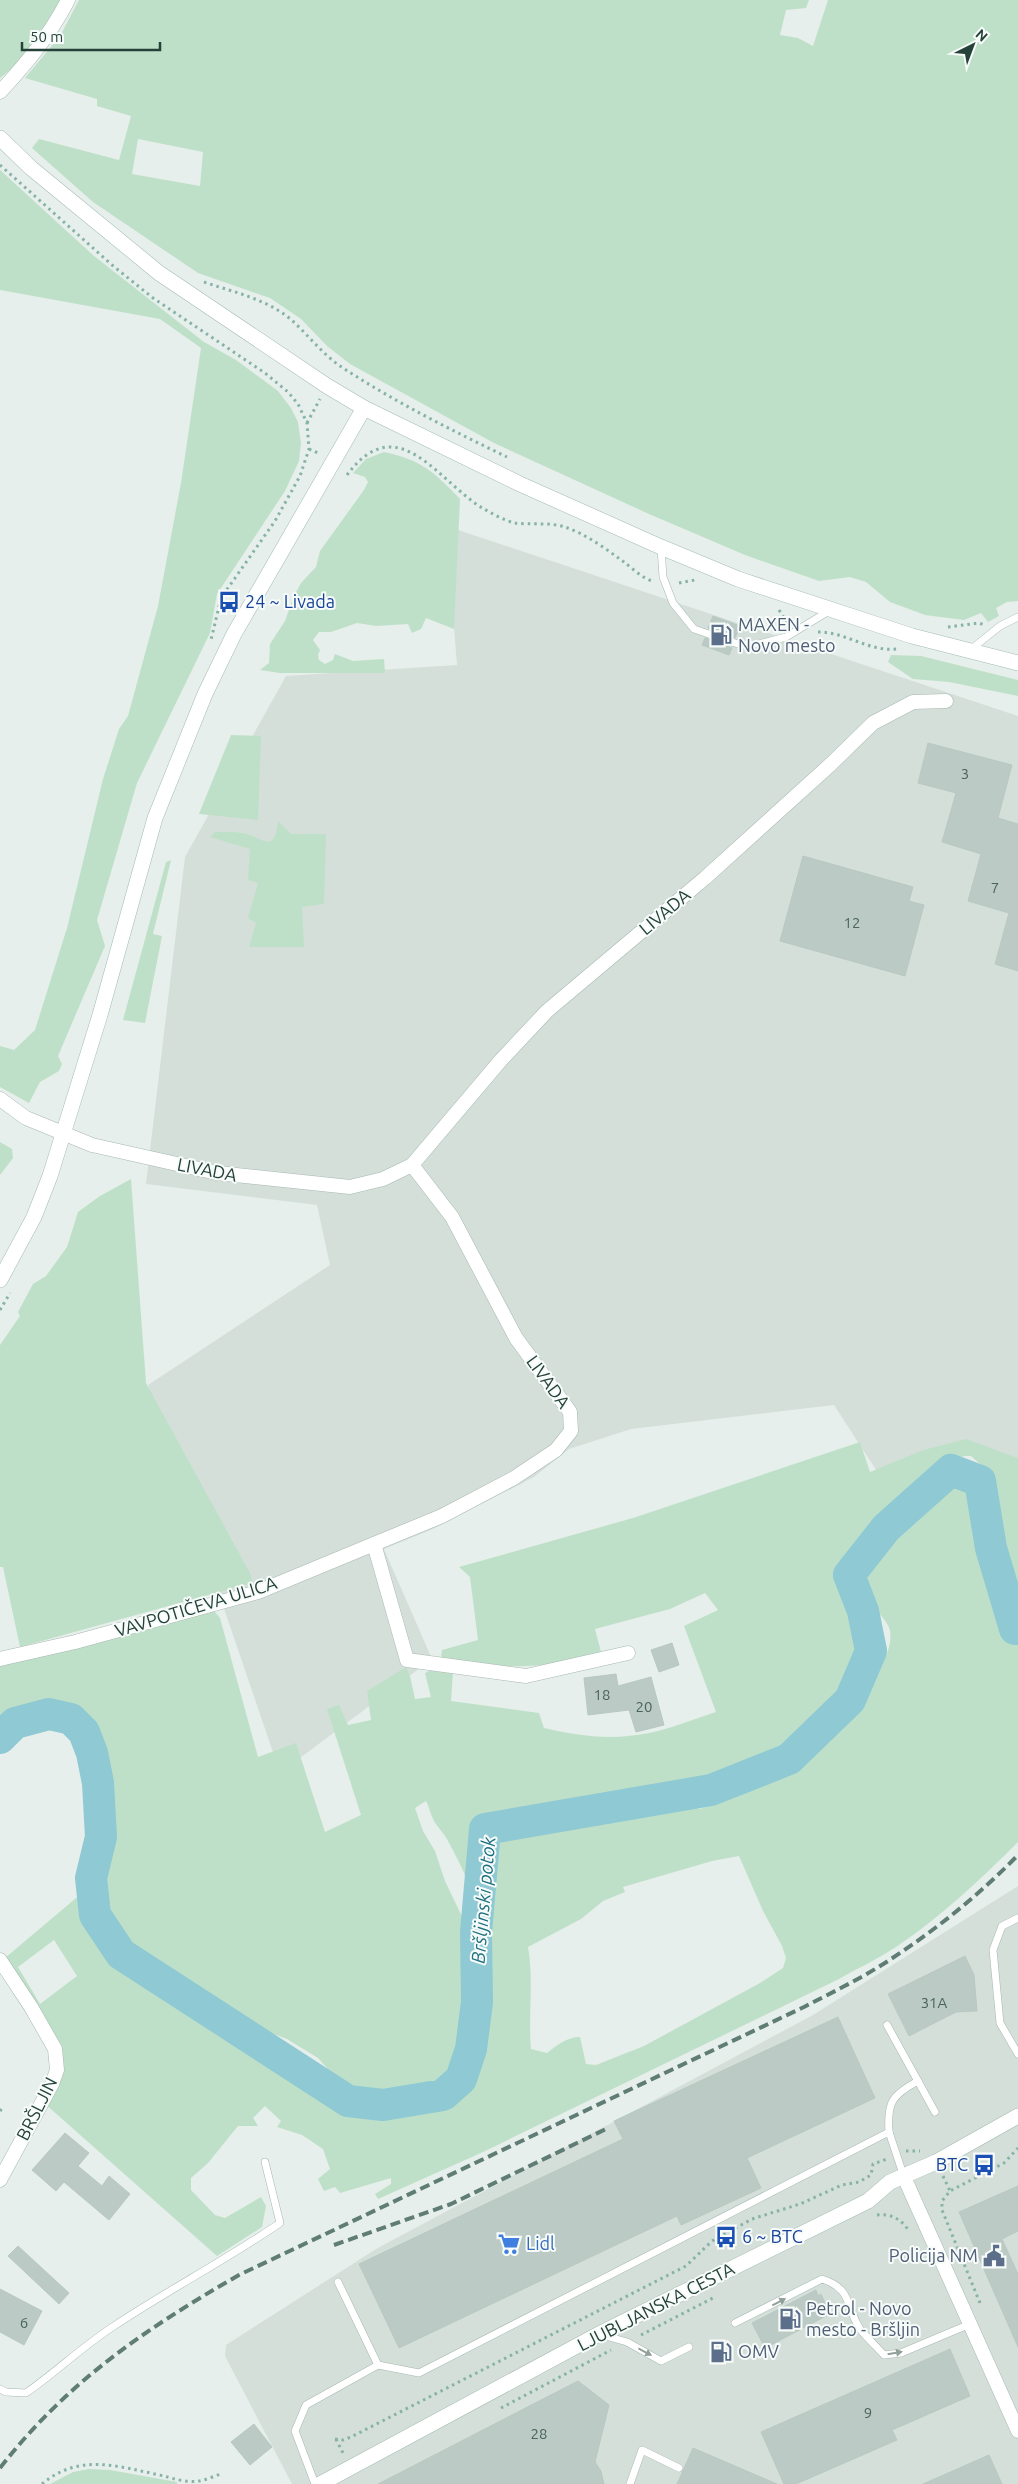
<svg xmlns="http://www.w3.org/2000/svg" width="1018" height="2484" viewBox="0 0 1018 2484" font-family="Ubuntu,sans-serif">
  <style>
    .built { fill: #d4dfda }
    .green { fill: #bfe0c8; fill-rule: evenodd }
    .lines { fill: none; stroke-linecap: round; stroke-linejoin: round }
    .river { stroke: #8ec9d4; stroke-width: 32 }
    .building { fill: #bbcac4; stroke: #b8c9c2 }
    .lane-casing { stroke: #a8b8b2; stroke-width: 8 }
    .street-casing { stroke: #a8b8b2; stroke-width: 15 }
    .secondary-casing { stroke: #a4bbb3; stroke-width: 16 }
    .path { stroke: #86b3a5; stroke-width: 3; stroke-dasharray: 2.5 4; stroke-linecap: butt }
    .lane { stroke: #fff; stroke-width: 7 }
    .street { stroke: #fff; stroke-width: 14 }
    .secondary { stroke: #fff; stroke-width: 15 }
    .rail { stroke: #5f7d75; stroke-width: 4; stroke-dasharray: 10 5; stroke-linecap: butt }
    .oneway { fill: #92a09c }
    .labels { text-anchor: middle; stroke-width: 4; stroke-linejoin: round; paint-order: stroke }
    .number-label { font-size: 15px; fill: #4a645c }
    .transit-label { font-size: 18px; fill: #164399; stroke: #f7fbf9; text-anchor: start }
    .service-label { font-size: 18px; fill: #4e5e75; stroke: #f7fbf9; text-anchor: start }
    .street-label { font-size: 18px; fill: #24423a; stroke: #f7fbf9 }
    .shop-label { font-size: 18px; fill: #366cbe; stroke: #f7fbf9; text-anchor: start }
    .water-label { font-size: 19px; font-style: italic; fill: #1c6f80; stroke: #f7fbf9 }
  </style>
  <rect width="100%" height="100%" fill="#e6efeb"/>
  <!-- built -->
  <g class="built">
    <path d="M446 526 1018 716V1460L979 1449 891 1493 834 1405 631 1429 569 1449 534 1477 433 1529 384 1549 432 1659 280 1773 148 1385 330 1265 317 1205 146 1184 185 857 286 676 457 665Z"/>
    <path d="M1018 1886V2484H292L225 2356 226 2345 376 2249 813 2015Z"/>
  </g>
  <!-- green -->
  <g class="green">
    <path d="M0 0H60C44 29 27 58 0 78Z"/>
    <path d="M79 0H809L806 8 786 10 780 35 798 38 813 46 828 0H1018V601L1007 602 996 608 999 616 988 622 981 613 964 620 925 615 890 602 866 582 850 577 819 581 745 555 649 514 494 443 350 364 327 346 301 319 270 298 198 273 93 202 32 148 39 139 119 160 131 116 97 106V99L25 78 60 36ZM138 139 203 152 200 186 132 174Z"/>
    <path d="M0 170 94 256 204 342 236 360 278 391 291 408 298 422 301 443 299 461 285 491 217 594 210 633 137 783 97 920 105 946 58 1056 62 1064 59 1071 40 1082 29 1103 0 1087V1046L14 1050 35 1030 67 928 103 779 119 729 128 716 158 606 181 483 201 348 160 319 0 290Z"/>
    <path d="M384 452C422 460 434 472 460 499L454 629 426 618 421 629 412 633 408 624 376 626 357 623 331 632H319L313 640 320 650 318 655 319 660 325 664 333 660 335 654 353 661 384 659 385 673H280L260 670 269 663 270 644 285 621 294 596 301 583 316 567 320 551 364 490 368 482 365 477 353 473 366 459Z"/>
    <path d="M891 655 921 656 1018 680V696L949 682 913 679 888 662Z"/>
    <path d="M231 735 261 736 258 820 199 814Z"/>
    <path d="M278 821 291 834H326L324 904 302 907 304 947H249L256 923 248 918 258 883 248 880 250 849 210 837 215 832C226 832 239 831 250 835 257 837 266 845 272 840 277 836 277 827 278 821Z"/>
    <path d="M171 860 153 934 162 936 145 1023 123 1020 166 862Z"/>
    <path d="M0 1142 12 1149 13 1158 0 1175Z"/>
    <path d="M131 1179 146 1383 251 1575 252 1583 20 1647 3 1567H0V1345L20 1316 18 1312 33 1284 46 1276 67 1247 78 1212 100 1196Z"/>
    <path d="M966 1439 1018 1458V1842C980 1880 941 1917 896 1947 878 1959 858 1968 839 1979L483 2152 378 2199 375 2194 391 2184V2178L340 2193 335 2187 324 2191 318 2179 330 2169 323 2149 302 2135 277 2127 281 2121 265 2106 253 2118 258 2126H238L208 2163 191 2178V2190L215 2215 225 2218 261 2197 266 2206 262 2227 217 2256 44 2103 61 2070 5 1958 82 1893C89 1914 97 1937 111 1953 146 1996 216 2028 265 2052 278 2058 296 2064 307 2073 323 2086 334 2106 355 2112 385 2119 446 2111 465 2086 490 2055 486 1939 475 1902 468 1880 459 1861 448 1841 444 1833 437 1827 433 1819 430 1813 429 1806 426 1801L415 1808 423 1831 435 1851 445 1881 466 1925 470 1940V2001L461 2053 449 2079 433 2090 404 2096 375 2098 345 2088 318 2058 287 2039 241 2022 129 1948 106 1917 100 1881 109 1857 110 1837 101 1761 85 1721C57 1703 27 1708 0 1725V1666L111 1639 204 1611 215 1612 220 1618 258 1757 296 1743 325 1832 361 1815 327 1709 339 1705 348 1725 371 1720 367 1691 406 1667 410 1676 415 1699 431 1697 425 1673 433 1669 453 1672 451 1701 539 1713 544 1728C571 1734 599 1739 628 1736 658 1734 688 1721 716 1712L684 1626 718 1610 705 1593 670 1609 595 1629 601 1652C538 1671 506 1669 441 1658L442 1650 478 1640 470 1577 459 1567 633 1518 860 1442 870 1472 923 1450ZM955 1456H971L981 1465 990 1479 999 1557 987 1558 972 1488 965 1479 958 1478 874 1551C864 1571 865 1592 878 1612 882 1617 889 1624 890 1631 893 1651 879 1670 867 1686 822 1749 775 1789 699 1809L696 1798 726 1779 751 1768 782 1750 805 1730 853 1676 872 1637 862 1611 846 1580 852 1555 863 1537ZM739 1856 763 1911 782 1946 786 1958 783 1968 760 1983 644 2046 596 2065 586 2064 580 2037C567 2037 557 2045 547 2053L531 2049C528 2015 534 1980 528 1947L581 1919 603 1901 625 1892 623 1887 712 1861ZM54 1940 77 1976 40 2004 18 1967Z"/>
    <path d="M89 2469 110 2470 177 2482V2484H50L73 2472Z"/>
  </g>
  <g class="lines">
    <!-- river -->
    <path class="river" d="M0 1738 15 1723 49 1714 71 1719 84 1732 92 1753 98 1783 101 1837 91 1878 95 1915 121 1954 348 2101 383 2105 443 2095 461 2079 471 2049 477 2002 476 1932 485 1829 711 1790 789 1759 850 1700 871 1651 863 1611 849 1575 886 1528 951 1470 980 1481 991 1548 1015 1629 1018 1628"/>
  </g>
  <!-- building -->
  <g class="building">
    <path d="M713 616 740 626 735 638 708 628Z"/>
    <path d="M705 638 732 648 729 655 702 645Z"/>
    <path d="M928 743 1012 765 998 818 1018 824V971L995 964 1009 913 968 901 981 854 942 842 956 793 918 783Z"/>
    <path d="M803 856 913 887 909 901 924 905 905 976 780 941Z"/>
    <path d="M672 1643 679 1665 659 1672 651 1650Z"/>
    <path d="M616 1674 618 1686 651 1677 664 1725 636 1732 629 1710 588 1715 584 1678Z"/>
    <path d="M965 1956 974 1975 977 2011 956 2012 909 2036 888 1994Z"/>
    <path d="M838 2017 875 2098 747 2158 761 2188 681 2225 677 2216 399 2348 359 2264 623 2139 614 2121Z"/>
    <path d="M65 2133 89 2153 78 2166 102 2186 109 2176 130 2194 109 2220 64 2182 56 2191 32 2170Z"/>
    <path d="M1018 2186V2231L1002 2239 1018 2274V2347L959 2212Z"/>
    <path d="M18 2246 69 2293 59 2304 8 2256Z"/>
    <path d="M0 2289 42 2311 24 2345 0 2332Z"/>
    <path d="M816 2290 818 2296 821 2294 828 2310 826 2311 828 2315 765 2348 752 2323Z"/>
    <path d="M950 2349 970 2396 892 2430 897 2440 796 2484H784L761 2432Z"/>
    <path d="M578 2381 609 2405 595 2462 601 2471 604 2484H378Z"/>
    <path d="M254 2424 272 2447 250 2465 231 2442Z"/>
    <path d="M693 2448 777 2484H677Z"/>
    <path d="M989 2455 1002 2484H923Z"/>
  </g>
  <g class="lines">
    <!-- lane casing -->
    <g class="lane-casing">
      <g id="lane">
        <path d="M661 548 663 577 673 603 694 629 738 644H759L786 637 829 611"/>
        <path d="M969 651 1000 626 1018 617"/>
        <path d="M1018 1918 1002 1926 993 1950 1000 2023 1018 2054"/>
        <path d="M887 2025 935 2112"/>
        <path d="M889 2132C887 2102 892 2095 918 2081"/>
        <path d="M338 2282 378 2365"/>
        <path d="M735 2323 822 2279C853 2289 845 2306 860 2329 867 2338 876 2346 884 2355L901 2353 970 2324"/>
        <path d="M602 2335 627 2342 661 2361 689 2347"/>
        <path d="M0 2389 6 2392 26 2393C56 2372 83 2346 114 2326 168 2290 226 2260 280 2223L265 2162"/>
        <path d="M315 2484 295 2431 306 2405 378 2365 419 2373 889 2132 904 2177"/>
        <path d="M630 2484 642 2450 679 2468"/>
      </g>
    </g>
    <!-- street casing -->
    <g class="street-casing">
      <g id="street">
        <path d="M0 92C27 63 50 35 68 0"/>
        <path d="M0 1099 26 1118 92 1145 217 1173 350 1187 383 1179 412 1165 501 1060 547 1011 705 878 831 764 873 723 913 702 946 701"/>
        <path d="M374 1544 442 1516 514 1478 556 1450 571 1431 570 1412 516 1338 452 1217 412 1165"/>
        <path d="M0 1659 75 1642 258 1592 374 1544 407 1660 526 1676 628 1653"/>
        <path d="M0 1960 31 2007 55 2049 57 2070 52 2084 0 2180"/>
        <path d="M904 2177 1018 2431"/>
      </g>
    </g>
    <!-- secondary casing -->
    <g class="secondary-casing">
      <g id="secondary">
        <path d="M0 138 31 168 159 273 327 386 364 408 520 484 661 547 738 579 912 636 1018 663"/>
        <path d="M0 1280 34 1217 50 1176 100 1015 155 818 205 694 234 634 364 408"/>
        <path d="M320 2484 599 2334 868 2201 890 2182 936 2162 1018 2116"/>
      </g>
    </g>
    <!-- path -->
    <g class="path">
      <path d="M0 165 112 265 153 298 265 373 288 392 298 404 307 423 309 449 300 476 275 521 221 598 211 640"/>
      <path d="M204 282C233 292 263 298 288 317 306 332 321 353 340 366 393 401 451 430 507 457"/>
      <path d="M307 423 320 399"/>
      <path d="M309 449 320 454"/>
      <path d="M347 475C398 406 439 483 484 509 493 514 505 521 515 523 531 525 550 522 565 527 586 534 606 549 624 562 632 568 643 579 653 581"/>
      <path d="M679 583 695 580"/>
      <path d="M779 610 788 624"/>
      <path d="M948 627 979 623 984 625"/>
      <path d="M818 632C846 632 869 652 897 649"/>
      <path d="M0 1310 10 1293"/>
      <path d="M0 2111 3 2107"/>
      <path d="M906 2151H920"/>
      <path d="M943 2176 950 2191"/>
      <path d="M877 2215C891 2213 902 2220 909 2231"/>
      <path d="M980 2303 942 2210V2201L950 2191 1004 2163 1018 2148"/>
      <path d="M641 2335 713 2298"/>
      <path d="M501 2408 611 2350"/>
      <path d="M335 2439 343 2440 351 2437 686 2266 712 2241 752 2219 800 2204 842 2185 859 2182 871 2175 873 2164 887 2159"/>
      <path d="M336 2439 343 2453"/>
      <path d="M42 2484C80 2452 120 2467 164 2476 174 2479 188 2483 199 2481 206 2480 214 2476 221 2474"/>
    </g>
    <!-- lane -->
    <use href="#lane" class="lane"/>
    <!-- street -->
    <use href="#street" class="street"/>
    <!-- secondary -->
    <use href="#secondary" class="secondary"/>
    <!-- rail -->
    <g class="rail">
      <path d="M334 2245 451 2204 608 2128"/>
      <path d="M0 2468C67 2382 145 2329 239 2275L804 2007C833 1992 864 1977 891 1959 937 1929 980 1894 1018 1855"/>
    </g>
  </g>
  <!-- one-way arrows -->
  <defs><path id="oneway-solid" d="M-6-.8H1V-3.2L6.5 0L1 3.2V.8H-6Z" transform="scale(1.25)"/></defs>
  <g class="oneway">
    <use href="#oneway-solid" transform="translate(779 2302) rotate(-27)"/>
    <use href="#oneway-solid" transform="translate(645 2352) rotate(28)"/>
    <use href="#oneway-solid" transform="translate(895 2353) rotate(-10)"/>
  </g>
  <!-- icons -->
  <defs>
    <g id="bus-bare" transform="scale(1.725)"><path d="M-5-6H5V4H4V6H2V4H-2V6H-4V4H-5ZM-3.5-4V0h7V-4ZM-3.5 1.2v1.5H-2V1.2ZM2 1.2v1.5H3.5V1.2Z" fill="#1a4fb4" stroke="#f7fbf9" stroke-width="2.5" paint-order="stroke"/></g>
    <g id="fuel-bare" transform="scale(1.725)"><path d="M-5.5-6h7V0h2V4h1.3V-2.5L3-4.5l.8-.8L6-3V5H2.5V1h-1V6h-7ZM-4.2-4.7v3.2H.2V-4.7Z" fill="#5c6f8a" stroke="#f7fbf9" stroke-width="2.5" paint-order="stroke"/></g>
    <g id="supermarket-bare" transform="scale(1.725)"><path d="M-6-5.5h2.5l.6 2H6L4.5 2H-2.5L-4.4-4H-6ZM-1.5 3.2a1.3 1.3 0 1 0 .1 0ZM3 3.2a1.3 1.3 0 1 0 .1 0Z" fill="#3f7fe0" stroke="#f7fbf9" stroke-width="2.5" paint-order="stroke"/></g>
    <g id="civic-bare" transform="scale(1.725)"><path d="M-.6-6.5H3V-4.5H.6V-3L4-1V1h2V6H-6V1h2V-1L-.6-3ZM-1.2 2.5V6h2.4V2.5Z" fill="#5c6f8a" stroke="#f7fbf9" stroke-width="2.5" paint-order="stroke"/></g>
  </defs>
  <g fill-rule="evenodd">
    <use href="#bus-bare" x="229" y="602"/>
    <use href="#fuel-bare" x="721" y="635"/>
    <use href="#bus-bare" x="984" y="2165"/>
    <use href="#bus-bare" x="726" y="2237"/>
    <use href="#supermarket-bare" x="509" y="2244"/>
    <use href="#civic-bare" x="994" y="2256"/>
    <use href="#fuel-bare" x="790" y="2319"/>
    <use href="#fuel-bare" x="721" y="2352"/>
  </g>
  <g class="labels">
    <!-- number labels -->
    <g class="number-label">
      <text x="965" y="779">3</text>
      <text x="995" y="893">7</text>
      <text x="852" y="928">12</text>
      <text x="602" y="1700">18</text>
      <text x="644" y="1712">20</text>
      <text x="934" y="2008">31A</text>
      <text x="24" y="2328">6</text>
      <text x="868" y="2418">9</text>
      <text x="539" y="2439">28</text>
    </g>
    <!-- transit labels -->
    <g class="transit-label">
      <text x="245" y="608">24 ~ Livada</text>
      <text x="968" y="2171" text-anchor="end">BTC</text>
      <text x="742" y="2243">6 ~ BTC</text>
    </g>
    <!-- service labels -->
    <g class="service-label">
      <text x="738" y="631">MAXEN -<tspan x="738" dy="21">Novo mesto</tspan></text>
      <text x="978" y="2262" text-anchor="end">Policija NM</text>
      <text x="806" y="2315">Petrol - Novo<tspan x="806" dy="21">mesto - Bršljin</tspan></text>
      <text x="738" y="2358">OMV</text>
    </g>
    <!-- street labels -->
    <g class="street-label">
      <text transform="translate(665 912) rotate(-40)" y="6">LIVADA</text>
      <text transform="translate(207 1170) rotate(11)" y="6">LIVADA</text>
      <text transform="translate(548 1382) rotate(54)" y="6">LIVADA</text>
      <text transform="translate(196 1607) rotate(-17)" y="6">VAVPOTIČEVA ULICA</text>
      <text transform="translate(37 2109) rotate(-63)" y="6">BRŠLJIN</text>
      <text transform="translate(656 2307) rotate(-27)" y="6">LJUBLJANSKA CESTA</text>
    </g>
    <!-- shop labels -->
    <g class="shop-label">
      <text x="526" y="2250">Lidl</text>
    </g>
    <!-- water labels -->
    <g class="water-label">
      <text transform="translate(483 1900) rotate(-85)" y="7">Bršljinski potok</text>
    </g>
  </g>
  <!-- north arrow -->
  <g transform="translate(973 45) rotate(42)" stroke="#f7fbf9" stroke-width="4" paint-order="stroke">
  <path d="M0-4L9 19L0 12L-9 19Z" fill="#24423a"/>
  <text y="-8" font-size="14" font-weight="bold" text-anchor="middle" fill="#24423a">N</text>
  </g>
  <!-- scale -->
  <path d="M22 42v8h138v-8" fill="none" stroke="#24423a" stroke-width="2.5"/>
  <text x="30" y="42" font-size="15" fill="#24423a" stroke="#f7fbf9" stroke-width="4" paint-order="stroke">50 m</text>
</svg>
